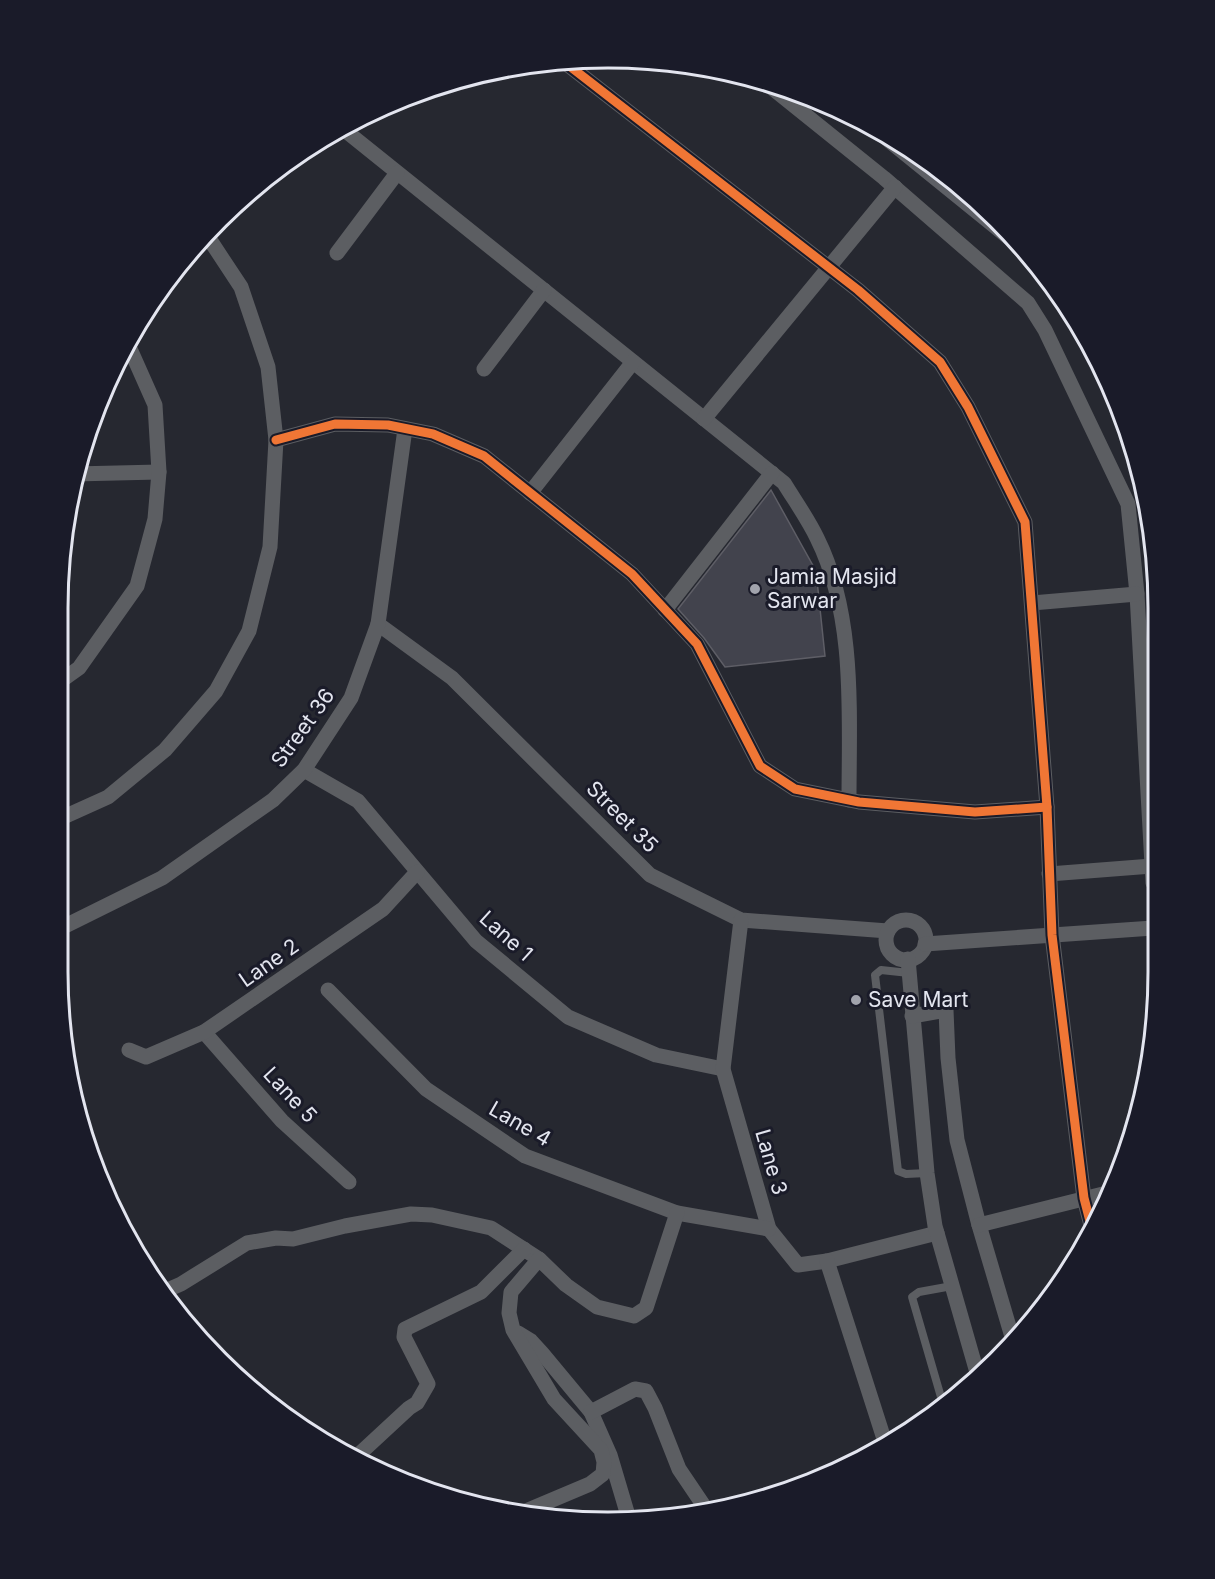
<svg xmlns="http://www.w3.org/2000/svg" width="1215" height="1579" viewBox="0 0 1215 1579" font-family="Inter,sans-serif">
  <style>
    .building { fill: #42434d; stroke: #5e5e66; stroke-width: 1.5 }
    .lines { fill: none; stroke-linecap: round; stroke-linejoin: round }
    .lane { stroke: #5c5e62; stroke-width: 8 }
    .street { stroke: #5c5e62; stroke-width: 15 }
    .primary { stroke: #5d5f65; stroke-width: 22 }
    .cycleway-casing { stroke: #1a1b29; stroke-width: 13 }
    .cycleway { stroke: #f07635; stroke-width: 9 }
    .poi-dot { fill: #a1a3ac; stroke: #1a1b29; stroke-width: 2 }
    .labels { text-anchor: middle; stroke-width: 6; stroke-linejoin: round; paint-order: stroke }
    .poi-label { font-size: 21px; fill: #e3e5ef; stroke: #1a1b29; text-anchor: start }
    .street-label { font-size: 21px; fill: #e3e5ef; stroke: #1a1b29 }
    .rim { fill: none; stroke: #e3e5ef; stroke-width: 3 }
  </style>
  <rect width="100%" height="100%" fill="#262830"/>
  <!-- building -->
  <path class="building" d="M771 490 816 571 825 656 725 667 704 638 678 609Z"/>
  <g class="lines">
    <!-- lane -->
    <g class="lane">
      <path d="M909 973 881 970 875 975 898 1171 906 1174 927 1173"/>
      <path d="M943 1404 912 1297 919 1292 952 1286"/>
    </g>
    <!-- street -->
    <g class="street">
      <path d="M563 61 858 290 940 362 968 407 1025 522 1047 807 1052 935 1084 1198 1091 1225"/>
      <path d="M766 83 884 178 1028 303 1045 330 1128 504 1137 594 1153 883"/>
      <path d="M342 128 784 483C795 501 808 519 817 538 856 616 849 715 849 800"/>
      <path d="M337 253 397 173"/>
      <path d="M484 369 544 290"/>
      <path d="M704 419 895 187"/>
      <path d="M276 440 335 424 388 425 433 434 484 456 632 574 697 644 760 766 795 789 859 802 975 812 1047 807"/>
      <path d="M74 474 159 472"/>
      <path d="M530 493 633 362"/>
      <path d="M1032 603 1137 594"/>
      <path d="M665 610 772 473"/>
      <path d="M378 624 452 678 650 875 741 920 888 931"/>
      <path d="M58 683 79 668 137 586 155 519 159 472 155 405 127 342"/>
      <path d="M304 770 358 801 476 941 568 1017 656 1055 723 1069"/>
      <path d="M57 820 108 797 165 750 216 691 249 631 270 547 276 440 268 367 241 287 208 237"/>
      <path d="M1049 874 1152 866"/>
      <path d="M741 920 723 1069 769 1229 798 1265 827 1261 937 1233"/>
      <circle cx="906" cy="940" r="20"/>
      <path d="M57 930 162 878 273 800 304 770 351 698 378 624 405 429"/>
      <path d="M925 944 1153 928"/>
      <path d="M908 959 927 1173 935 1226 978 1376"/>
      <path d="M328 990 426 1089 525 1156 677 1213 769 1229"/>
      <path d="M912 1016 946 1010 948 1058 957 1140 979 1225 1013 1340"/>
      <path d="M204 1032 282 1121 349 1182"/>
      <path d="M129 1050 146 1057 204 1032 383 909 417 872"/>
      <path d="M979 1225 1107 1193"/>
      <path d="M827 1261 885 1442"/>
      <path d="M165 1291 181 1284 247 1243 276 1238 293 1239 345 1226 411 1214 432 1215 491 1228 539 1259"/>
      <path d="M518 1333 531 1341 542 1353 591 1412 610 1455 629 1519"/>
      <path d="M591 1412 635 1389 646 1391 655 1408 679 1469 706 1509"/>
      <path d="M355 1458 409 1408 417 1403 428 1384 404 1337 405 1329 481 1292 524 1249"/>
      <path d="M526 1511 590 1484 603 1474 604 1462 601 1450 554 1399 513 1330 509 1313 511 1292 539 1259 566 1285 597 1307 634 1316 646 1308 677 1213"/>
    </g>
    <!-- primary -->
    <path class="primary" d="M890 137 1011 235"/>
    <!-- cycleway casing -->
    <g class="cycleway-casing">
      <g id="cycleway">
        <path d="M563 61 858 290 940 362 968 407 1025 522 1047 807 1052 935 1084 1198 1091 1225"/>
        <path d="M276 440 335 424 388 425 433 434 484 456 632 574 697 644 760 766 795 789 859 802 975 812 1047 807"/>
      </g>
    </g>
    <!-- cycleway -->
    <use href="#cycleway" class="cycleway"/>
  </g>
  <!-- markers -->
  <g class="poi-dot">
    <circle cx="755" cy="589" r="6"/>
    <circle cx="856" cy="1000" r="6"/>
  </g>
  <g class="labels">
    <!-- poi labels -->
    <g class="poi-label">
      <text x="767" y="584">Jamia Masjid<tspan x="767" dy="24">Sarwar</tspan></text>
      <text x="868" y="1007">Save Mart</text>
    </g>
    <!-- street labels -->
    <g class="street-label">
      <text transform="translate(303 728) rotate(-54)" y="7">Street 36</text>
      <text transform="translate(622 817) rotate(45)" y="7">Street 35</text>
      <text transform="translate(506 936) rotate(42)" y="7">Lane 1</text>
      <text transform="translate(269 963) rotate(-35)" y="7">Lane 2</text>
      <text transform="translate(290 1095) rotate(47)" y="7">Lane 5</text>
      <text transform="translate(520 1124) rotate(30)" y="7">Lane 4</text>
      <text transform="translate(771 1162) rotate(74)" y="7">Lane 3</text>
    </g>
  </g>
  <!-- crop -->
  <path d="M0 0H1215V1579H0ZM608 68H608A540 540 0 0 1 1148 608V972A540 540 0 0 1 608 1512H608A540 540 0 0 1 68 972V608A540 540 0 0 1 608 68Z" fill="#1a1b29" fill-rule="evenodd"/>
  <path class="rim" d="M608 68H608A540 540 0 0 1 1148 608V972A540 540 0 0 1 608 1512H608A540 540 0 0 1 68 972V608A540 540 0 0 1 608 68Z"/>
</svg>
